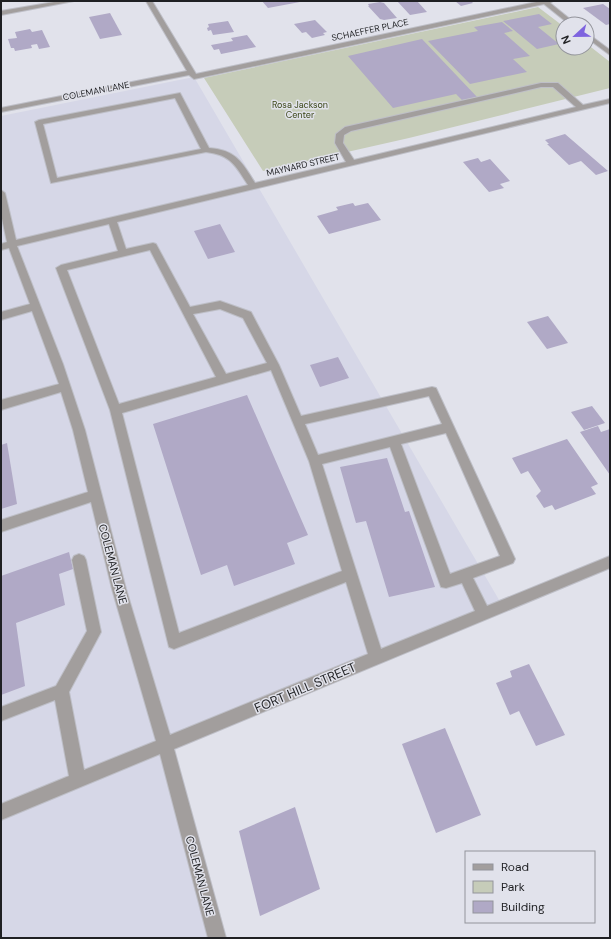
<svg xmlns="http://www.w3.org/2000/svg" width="611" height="939" viewBox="0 0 611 939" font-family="'DM Sans',sans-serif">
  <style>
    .built { fill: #d6d7e7 }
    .green { fill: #c6ccb9 }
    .building { fill: #b0a9c6 }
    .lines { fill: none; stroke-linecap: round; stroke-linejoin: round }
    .minor-casing { stroke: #bebfc7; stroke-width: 2 }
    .minor { fill: #a29e9d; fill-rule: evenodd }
    .labels { text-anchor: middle; stroke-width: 3; stroke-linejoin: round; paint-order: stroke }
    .far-street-label { font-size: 9px; fill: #1f2023; stroke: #e1e2eb }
    .far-park-label { font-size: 9px; fill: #3a4616; stroke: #e1e2eb }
    .street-label { font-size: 11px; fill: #1f2023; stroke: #e1e2eb }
    .near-street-label { font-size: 13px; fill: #1f2023; stroke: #e1e2eb }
  </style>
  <rect width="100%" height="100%" fill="#e1e2eb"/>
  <!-- built -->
  <path class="built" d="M194 77 502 605 165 745 217 938H1V116Z"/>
  <!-- green -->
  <path class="green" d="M538 7 563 26V48H587V44L610 62V88L409 138 263 171 204 78Z"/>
  <!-- building -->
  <g class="building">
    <path d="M262 1H300V2L268 8Z"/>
    <path d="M397 1H417L427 12 410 15Z"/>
    <path d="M455 1H471L473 3 461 6Z"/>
    <path d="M380 2 384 3 397 18 384 20 380 19 368 6H369L368 4Z"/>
    <path d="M603 4 610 9V24L606 25 583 8Z"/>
    <path d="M110 13 122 35 100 39 89 17Z"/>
    <path d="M539 14 552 24 538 27 559 44 537 49 503 21Z"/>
    <path d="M315 20 327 32 323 33 325 35 312 38 306 32 302 33 294 24Z"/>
    <path d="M228 21 234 32 213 35 211 30 208 31 207 28 209 27 208 24Z"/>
    <path d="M502 22 513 31 504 33 530 56 513 59 527 72 470 84 428 41 478 31 474 27Z"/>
    <path d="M30 29 32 32 42 30 50 47 39 49 37 44 31 45 32 48 15 51 14 48H11L8 39 17 38 15 32Z"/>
    <path d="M247 35 256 47 221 54 219 49 214 50 211 45 233 41 231 38Z"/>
    <path d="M422 39 477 97 462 100 456 94 393 108 348 56Z"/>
    <path d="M565 134 608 171 596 175 581 161 569 165 547 144H549L545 140Z"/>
    <path d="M478 158 481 162 490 159 510 181 500 184 504 188 489 192 463 162Z"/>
    <path d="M353 203 355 206 368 203 381 220 329 234 317 216 338 210 336 207Z"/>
    <path d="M220 224 235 252 208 259 194 231Z"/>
    <path d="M548 316 568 343 547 349 527 322Z"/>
    <path d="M338 357 349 378 320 387 310 365Z"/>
    <path d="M247 395 308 535 287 543 295 564 234 586 227 565 201 575 153 424Z"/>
    <path d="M592 406 605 423 584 430 571 412Z"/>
    <path d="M598 426 601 432 610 429V475L580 432Z"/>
    <path d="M567 439 598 484 591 487 596 494 555 510 552 505 544 508 536 496 541 491 528 471 521 474 512 458Z"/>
    <path d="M7 443 17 504 1 509V445Z"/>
    <path d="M387 458 405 512 409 511 435 587 389 597 366 521 356 523 340 467Z"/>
    <path d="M69 552 73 569 59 574 65 605 16 623 25 686 1 695V576Z"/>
    <path d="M529 664 565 735 536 746 519 711 510 715 496 683 512 677 510 671Z"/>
    <path d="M445 728 481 815 436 833 402 744Z"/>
    <path d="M295 807 320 889 260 916 239 831Z"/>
  </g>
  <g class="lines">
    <!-- minor casing -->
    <g class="minor-casing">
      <g id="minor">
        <path d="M60 1H74L1 15V11Z"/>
        <path d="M146 1H152L196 74 541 1H553L550 3 576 24H569L544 4 194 79 189 75 1 112V108L187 71Z"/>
        <path d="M587 33 610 50V55L587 38Z"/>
        <path d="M541 83H558L583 105 610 99V103L117 222 126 249 153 243 156 244 190 307 220 301 251 312 279 365 301 416 432 387 436 388 515 559 513 563 473 578 487 606 610 556V568L174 749 226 938H208L160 754 1 820V804L69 776 55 700 1 721V707L56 686 87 631 72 560 74 556 79 554 84 556 86 560 101 632 69 692 84 770 156 741 112 589 91 502 1 532V520L88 492 73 430 61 392 1 410V400L59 384 32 311 1 320V312L30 304 9 248 1 250V244L7 242 1 214V190L5 193 16 240 248 185C235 165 231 155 206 152L51 183 35 122 39 120 180 93 209 148C236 150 242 162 255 183L346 162 335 143 336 134 345 127ZM541 87H553L576 107 354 160 343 143 344 135 351 131ZM175 98 201 149 57 178 43 124ZM109 224 118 251 61 265 56 268 110 410 169 647 174 649 346 582 368 654 170 735 126 589 85 430 63 364 17 246ZM150 250 216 377 119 404 67 270ZM220 309 243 318 267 363 226 374 193 314ZM271 370 309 461 342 571 179 633 122 413ZM429 396 442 424 318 455 305 424ZM446 433 500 556 450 574 401 444ZM390 447 441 587 446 588 462 583 475 611 381 649 322 464Z"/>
      </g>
    </g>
    <!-- minor -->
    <use href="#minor" class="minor"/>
  </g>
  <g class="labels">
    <!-- far-street labels -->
    <g class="far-street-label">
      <text transform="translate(370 30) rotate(-12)" y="3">SCHAEFFER PLACE</text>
      <text transform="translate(96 91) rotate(-11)" y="3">COLEMAN LANE</text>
      <text transform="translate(303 165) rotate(-13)" y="3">MAYNARD STREET</text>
    </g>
    <!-- far-park labels -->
    <g class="far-park-label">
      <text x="300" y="108">Rosa Jackson<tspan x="300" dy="10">Center</tspan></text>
    </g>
    <!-- street labels -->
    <g class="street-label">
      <text transform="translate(113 564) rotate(75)" y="4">COLEMAN LANE</text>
      <text transform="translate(200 876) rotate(75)" y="4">COLEMAN LANE</text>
    </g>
    <!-- near-street labels -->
    <g class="near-street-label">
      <text transform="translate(305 687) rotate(-23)" y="5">FORT HILL STREET</text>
    </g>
  </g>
  <!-- border -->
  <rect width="611" height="939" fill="none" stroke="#1f2023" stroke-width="4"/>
  <!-- legend -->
  <rect x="465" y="851" width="130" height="72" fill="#e1e2eb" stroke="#93949b"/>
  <rect x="473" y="864" width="20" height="6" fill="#a29e9d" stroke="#93949b"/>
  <text x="501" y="871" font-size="12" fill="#1f2023">Road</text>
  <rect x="473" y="881" width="20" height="12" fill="#c6ccb9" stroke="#93949b"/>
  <text x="501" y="891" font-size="12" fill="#1f2023">Park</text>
  <rect x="473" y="901" width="20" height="12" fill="#b0a9c6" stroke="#93949b"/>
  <text x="501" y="911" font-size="12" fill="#1f2023">Building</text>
  <!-- north arrow -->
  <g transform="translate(575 36) rotate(248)"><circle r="19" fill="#e1e2eb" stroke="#93949b"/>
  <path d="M0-3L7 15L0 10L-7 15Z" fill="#7e63df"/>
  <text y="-6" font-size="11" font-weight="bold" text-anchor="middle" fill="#1f2023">N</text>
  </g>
</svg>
